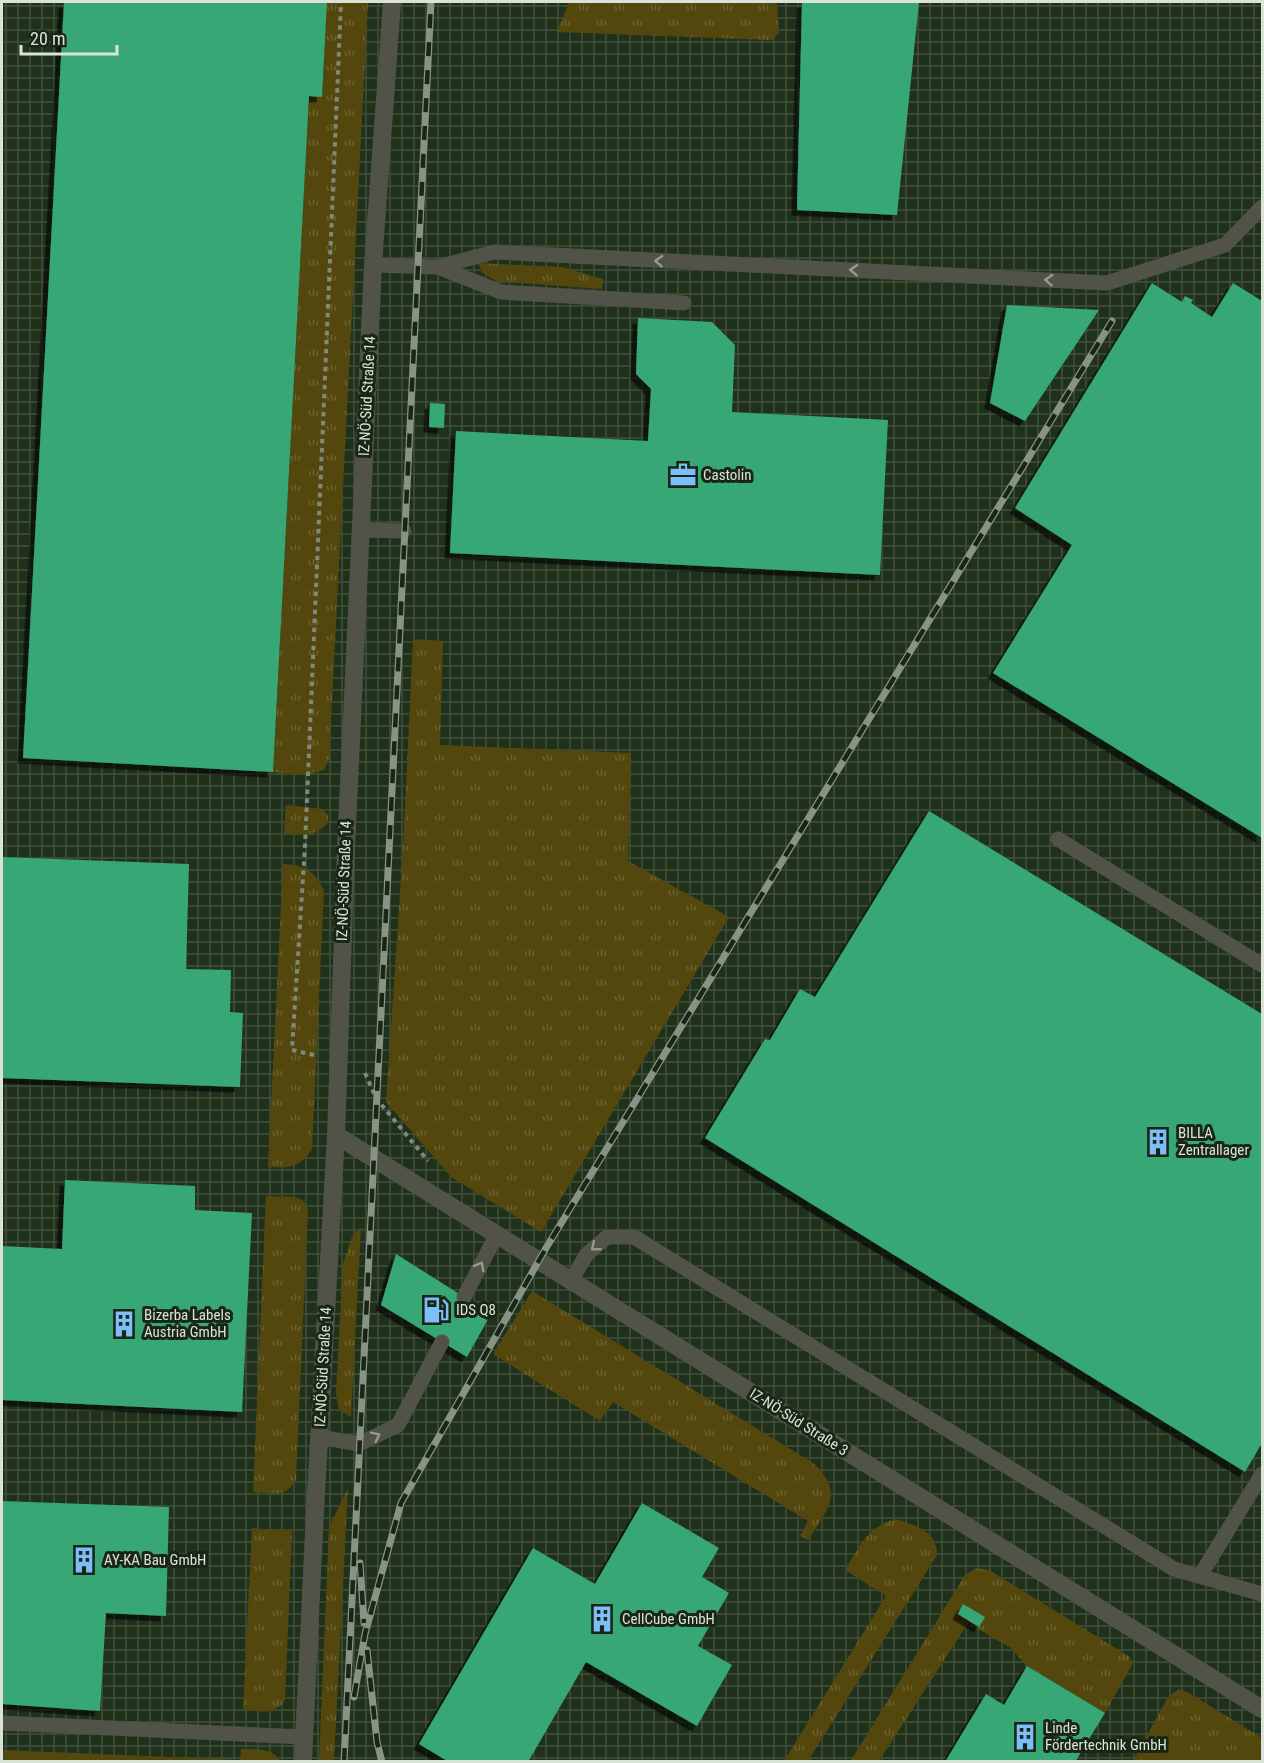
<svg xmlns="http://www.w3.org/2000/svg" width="1264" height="1763" viewBox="0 0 1264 1763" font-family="'Roboto Condensed',sans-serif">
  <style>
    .industrial { fill: url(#industrial-grid) }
    .grass { fill: url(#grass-tufts) }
    .building { fill: #37a776; filter: url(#shadow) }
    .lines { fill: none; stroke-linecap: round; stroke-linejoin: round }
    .path { stroke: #7f8a7c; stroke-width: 4; stroke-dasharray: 4.5 4.5; stroke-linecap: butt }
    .lane { stroke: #515349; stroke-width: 15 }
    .street { stroke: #515349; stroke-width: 18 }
    .rail-casing { stroke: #889385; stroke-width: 7 }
    .rail { stroke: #192615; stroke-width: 4.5; stroke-dasharray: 14; stroke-linecap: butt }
    .oneway { stroke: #969b90 }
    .labels { text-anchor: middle; stroke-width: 6; stroke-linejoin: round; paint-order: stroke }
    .street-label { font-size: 15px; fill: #dae3d8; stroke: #192615 }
    .poi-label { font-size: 15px; fill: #dae3d8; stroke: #192615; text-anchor: start }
  </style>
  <defs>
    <pattern id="industrial-grid" width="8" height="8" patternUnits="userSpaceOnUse" patternTransform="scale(1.5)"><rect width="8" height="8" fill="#20311b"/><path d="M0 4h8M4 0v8" fill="none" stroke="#404f3b"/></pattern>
    <pattern id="grass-tufts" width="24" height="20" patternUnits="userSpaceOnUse" patternTransform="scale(1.5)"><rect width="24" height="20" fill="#54470e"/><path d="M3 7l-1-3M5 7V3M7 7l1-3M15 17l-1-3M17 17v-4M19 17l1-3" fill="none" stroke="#6c6130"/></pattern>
    <filter id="shadow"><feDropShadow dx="-5.5" dy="5.5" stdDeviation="0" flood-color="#0009"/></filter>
  </defs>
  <rect width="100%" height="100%" fill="#192615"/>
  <!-- industrial -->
  <rect class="industrial" x="2" y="2" width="1260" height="1759"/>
  <!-- grass -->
  <g class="grass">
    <path d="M327 2H368L329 759 324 770 304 775 273 772 309 96H322Z"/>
    <path d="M569 2H777L779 33 772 40 557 32Z"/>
    <path d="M478 263 562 267 603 279 602 289 496 281 483 273Z"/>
    <path d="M413 639 443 641 440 745 631 753 628 861 729 917 541 1232 451 1177 386 1102 403 849Z"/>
    <path d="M286 805 322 809 328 815V823C315 837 301 835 284 834Z"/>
    <path d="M283 864C305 865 314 871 324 890L312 1150C298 1168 290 1168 268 1167Z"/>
    <path d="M266 1196 296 1197 304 1201 308 1210 296 1480C285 1499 272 1492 253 1492Z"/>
    <path d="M361 1227 351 1417 339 1410 336 1394 343 1264 352 1237Z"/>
    <path d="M532 1291 813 1463C846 1494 827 1509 808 1540L800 1536 808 1521 613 1402 600 1421 493 1354Z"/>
    <path d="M348 1488 334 1761H319L329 1527Z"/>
    <path d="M895 1519C915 1525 937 1531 937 1555L808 1761H784L886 1596 845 1570C860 1546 866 1528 895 1519Z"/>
    <path d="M252 1528 292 1531 285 1700C275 1716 259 1711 243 1710Z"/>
    <path d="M977 1568 989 1570 1130 1657 1133 1663 1105 1713 1027 1666 1011 1648 968 1623 879 1761 850 1762 965 1575Z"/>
    <path d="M1179 1689 1189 1693 1262 1738V1761H1133L1168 1697Z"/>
    <path d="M241 1749C255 1750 273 1747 280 1761H2V1750L240 1760Z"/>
  </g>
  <!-- building -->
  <g class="building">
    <path d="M64 2H327L322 97 309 96 273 772 23 758Z"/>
    <path d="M802 2H919L897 215 797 210Z"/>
    <path d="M1152 283 1182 302 1185 296 1193 300 1191 303 1212 317 1233 283 1262 301V838L993 673 1072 545 1015 508Z"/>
    <path d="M1007 305 1099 310 1025 421 990 403Z"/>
    <path d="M638 318 712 322 735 345 732 412 888 420 880 575 450 553 456 431 648 441 651 389 636 374Z"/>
    <path d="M430 403 445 404 444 428 429 427Z"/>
    <path d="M929 811 1262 1014V1443L1245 1472 705 1138 765 1039 770 1040 800 989 815 997Z"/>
    <path d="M2 857 189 864 186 969 231 970 230 1012 243 1013 240 1087 2 1078Z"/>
    <path d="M65 1180 195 1186V1210L252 1213 242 1412 2 1400V1246L62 1249Z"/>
    <path d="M396 1254 491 1314 467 1357 381 1305Z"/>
    <path d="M2 1501 169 1507 166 1616 106 1613 100 1711 2 1704Z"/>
    <path d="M642 1503 719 1548 702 1577 729 1593 698 1646 732 1665 697 1726 586 1662 528 1762H449L419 1744 533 1548 595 1584Z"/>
    <path d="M963 1604 985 1617 979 1627 958 1614Z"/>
    <path d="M1027 1666 1105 1713 1075 1762H945L986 1694 1004 1705Z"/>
  </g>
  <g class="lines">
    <!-- path -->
    <g class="path">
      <path d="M314 1055 292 1050 305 846 341 2"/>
      <path d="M365 1073 376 1098 428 1161"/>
    </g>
    <!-- lane -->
    <g class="lane">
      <path d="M373 265 438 267 501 292 684 303"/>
      <path d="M438 267 494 252 1107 283 1225 245 1262 207"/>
      <path d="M361 530 404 531"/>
      <path d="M1058 839 1262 965"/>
      <path d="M570 1282 587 1254 607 1237H634L1174 1569 1262 1594"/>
      <path d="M464 1297 496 1236"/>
      <path d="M320 1437 359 1444 398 1425 442 1342"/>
      <path d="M1200 1576 1262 1474"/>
      <path d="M2 1723 304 1737"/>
    </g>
    <!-- street -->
    <g class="street">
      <path d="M336 1135 1262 1709"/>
      <path d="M303 1762 315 1512 336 1135 346 848 373 265 392 2"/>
    </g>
    <!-- rail casing -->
    <g class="rail-casing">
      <g id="rail">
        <path d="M360 1563 364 1623"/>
        <path d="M367 1650 377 1742 382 1762"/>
        <path d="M354 1697 365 1634 401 1503 546 1248 1112 321"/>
        <path d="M344 1762 431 2"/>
      </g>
    </g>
    <!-- rail -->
    <use href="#rail" class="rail"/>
  </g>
  <!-- one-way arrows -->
  <defs><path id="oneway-chevron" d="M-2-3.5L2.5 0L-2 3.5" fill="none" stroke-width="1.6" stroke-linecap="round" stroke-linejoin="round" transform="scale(1.5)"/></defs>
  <g class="oneway">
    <use href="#oneway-chevron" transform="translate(659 261) rotate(-177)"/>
    <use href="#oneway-chevron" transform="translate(854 270) rotate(-177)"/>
    <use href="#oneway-chevron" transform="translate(1049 280) rotate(-177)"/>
    <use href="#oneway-chevron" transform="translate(595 1247) rotate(140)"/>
    <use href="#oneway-chevron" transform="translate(480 1266) rotate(-62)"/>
    <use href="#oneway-chevron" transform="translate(376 1436) rotate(-26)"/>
  </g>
  <!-- icons -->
  <defs>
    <g id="office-bare" transform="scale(2.07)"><path d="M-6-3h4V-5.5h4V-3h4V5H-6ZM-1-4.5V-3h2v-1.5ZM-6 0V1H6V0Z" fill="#7cbef9" stroke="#192615" stroke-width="2.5" paint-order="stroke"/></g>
    <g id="building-bare" transform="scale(2.07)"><path d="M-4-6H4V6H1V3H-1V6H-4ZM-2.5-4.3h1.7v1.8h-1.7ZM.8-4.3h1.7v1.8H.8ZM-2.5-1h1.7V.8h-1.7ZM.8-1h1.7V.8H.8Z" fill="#7cbef9" stroke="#192615" stroke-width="2.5" paint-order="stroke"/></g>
    <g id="fuel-bare" transform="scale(2.07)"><path d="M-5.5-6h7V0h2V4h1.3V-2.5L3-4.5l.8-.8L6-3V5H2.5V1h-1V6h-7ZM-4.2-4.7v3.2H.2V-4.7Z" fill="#7cbef9" stroke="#192615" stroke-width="2.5" paint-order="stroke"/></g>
  </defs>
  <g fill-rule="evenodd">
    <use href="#office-bare" x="683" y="475"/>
    <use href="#building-bare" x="1158" y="1142"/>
    <use href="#fuel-bare" x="436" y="1310"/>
    <use href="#building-bare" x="124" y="1324"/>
    <use href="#building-bare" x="84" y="1560"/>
    <use href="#building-bare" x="602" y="1619"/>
    <use href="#building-bare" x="1025" y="1737"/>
  </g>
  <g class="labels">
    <!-- street labels -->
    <g class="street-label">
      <text transform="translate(367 396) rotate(-87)" y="5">IZ-NÖ-Süd Straße 14</text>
      <text transform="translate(344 881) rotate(-88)" y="5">IZ-NÖ-Süd Straße 14</text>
      <text transform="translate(323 1367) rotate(-87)" y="5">IZ-NÖ-Süd Straße 14</text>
      <text transform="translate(799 1422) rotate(32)" y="5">IZ-NÖ-Süd Straße 3</text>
    </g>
    <!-- poi labels -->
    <g class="poi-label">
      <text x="703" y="480">Castolin</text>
      <text x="1178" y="1138">BILLA<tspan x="1178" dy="17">Zentrallager</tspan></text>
      <text x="456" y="1315">IDS Q8</text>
      <text x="144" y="1320">Bizerba Labels<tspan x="144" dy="17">Austria GmbH</tspan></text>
      <text x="104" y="1565">AY-KA Bau GmbH</text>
      <text x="622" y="1624">CellCube GmbH</text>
      <text x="1045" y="1733">Linde<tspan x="1045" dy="17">Fördertechnik GmbH</tspan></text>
    </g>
  </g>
  <!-- border -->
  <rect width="1264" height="1763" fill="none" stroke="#dae3d8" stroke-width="6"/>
  <!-- scale -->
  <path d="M21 45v9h96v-9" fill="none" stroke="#dae3d8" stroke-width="3"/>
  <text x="30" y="45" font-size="18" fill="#dae3d8" stroke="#192615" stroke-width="4.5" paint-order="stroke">20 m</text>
</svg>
